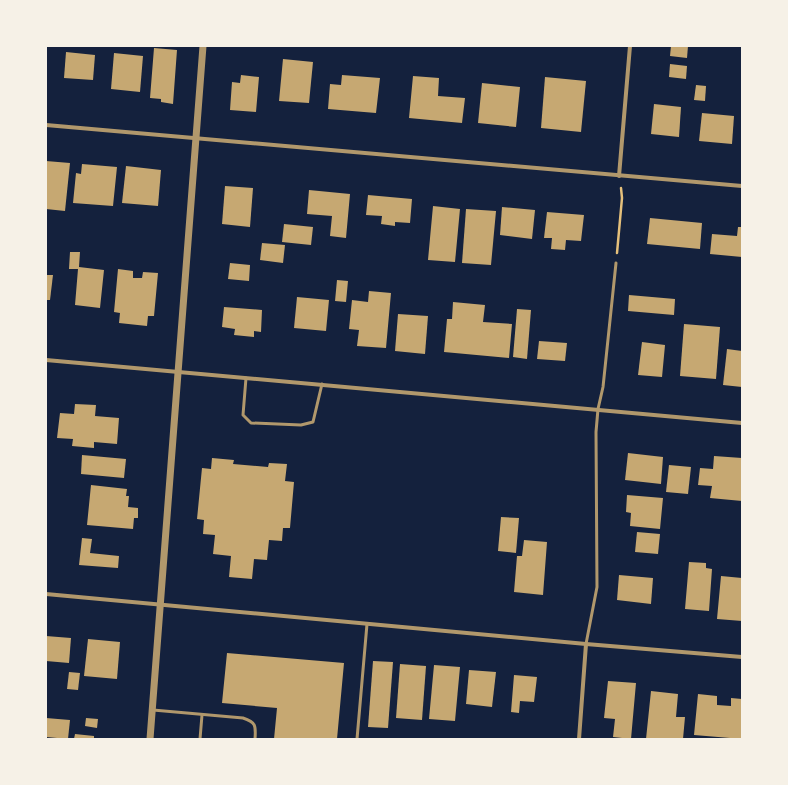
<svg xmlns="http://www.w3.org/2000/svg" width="788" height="785" viewBox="0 0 788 785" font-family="'Nunito Sans',sans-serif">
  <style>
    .building { fill: #c6a872 }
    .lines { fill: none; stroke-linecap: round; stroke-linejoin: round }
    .path { stroke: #e5c07b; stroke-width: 2.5 }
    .service { stroke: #b1986c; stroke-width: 3 }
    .minor { stroke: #b1986c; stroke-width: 4 }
    .tertiary { stroke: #b1986c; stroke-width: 7 }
  </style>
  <rect width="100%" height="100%" fill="#14213d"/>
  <!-- building -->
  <g class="building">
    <path d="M671 46H688L687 58 670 56Z"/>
    <path d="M154 48 177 50 173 104 161 102V99L150 98Z"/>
    <path d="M66 52 95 55 93 80 64 78Z"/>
    <path d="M114 53 143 56 140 92 111 89Z"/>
    <path d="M283 59 313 62 309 103 279 101Z"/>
    <path d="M670 64 687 66 686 79 669 77Z"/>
    <path d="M241 75 259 77 256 112 230 110 232 82 240 83Z"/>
    <path d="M342 75 380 78 376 113 328 109 330 84 341 85Z"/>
    <path d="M413 76 439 78 438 96 465 98 462 123 409 118Z"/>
    <path d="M545 77 586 81 581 132 541 128Z"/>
    <path d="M482 83 520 87 516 127 478 123Z"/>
    <path d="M696 85 706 86 705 101 694 100Z"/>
    <path d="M654 104 681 107 679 137 651 134Z"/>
    <path d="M702 113 734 116 732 144 699 141Z"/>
    <path d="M46 161 70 163 65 211 46 209Z"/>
    <path d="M82 164 117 167 113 206 73 203 76 173 81 174Z"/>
    <path d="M126 166 161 170 158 206 122 203Z"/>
    <path d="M225 186 253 188 250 227 222 224Z"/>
    <path d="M309 190 350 194 346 238 330 236 332 216 307 214Z"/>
    <path d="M368 195 412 199 410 223 395 222V226L381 224 382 216 366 215Z"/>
    <path d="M433 206 460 209 455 262 428 260Z"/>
    <path d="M502 207 535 210 532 239 500 235Z"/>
    <path d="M466 209 496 211 491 265 462 263Z"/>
    <path d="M547 212 584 215 581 241 566 240 565 250 551 249 552 238H544Z"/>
    <path d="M650 218 702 223 700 249 647 244Z"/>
    <path d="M284 224 313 227 311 245 282 242Z"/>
    <path d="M738 227H742V257L710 254 712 234 737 236Z"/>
    <path d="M262 243 285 245 283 263 260 260Z"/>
    <path d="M70 252H80L79 267 104 270 100 308 75 305 78 269H69Z"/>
    <path d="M230 263 250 265 249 281 228 279Z"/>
    <path d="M118 269 133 271V278H142L143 272 158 273 154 316H148L147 326 119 323 120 313 114 312Z"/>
    <path d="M46 275H53L50 300H46Z"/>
    <path d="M337 280 348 281 346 302 335 301Z"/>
    <path d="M369 291 391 293 386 348 357 346 359 330 349 329 352 300 368 302Z"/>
    <path d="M629 295 675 299 674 315 628 311Z"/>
    <path d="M297 297 329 300 326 331 294 328Z"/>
    <path d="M453 302 485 305 483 322 512 324 509 358 444 352 447 319H452Z"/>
    <path d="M224 307 262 310 261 332 254 331V337L234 335 235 329 222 327Z"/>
    <path d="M517 309 531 310 527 359 513 357Z"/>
    <path d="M398 314 428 316 425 354 395 351Z"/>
    <path d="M684 324 720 327 716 379 680 376Z"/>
    <path d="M539 341 567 343 565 361 537 359Z"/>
    <path d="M642 342 665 345 662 377 638 375Z"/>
    <path d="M727 349 742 351V387L723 385Z"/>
    <path d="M75 404 96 405 95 416 119 418 117 444 94 442V448L72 446 73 439 57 438 60 413 74 414Z"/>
    <path d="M628 453 663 457 661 484 625 480Z"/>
    <path d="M82 455 126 459 124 478 81 474Z"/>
    <path d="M714 456 742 458V501L710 498 712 486 698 485 700 468 713 469Z"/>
    <path d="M212 458 234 460 233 464 268 467 269 463 287 464 285 481 294 482 290 528H283L282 541 269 540 267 560 254 559 252 579 229 577 231 556 213 554 215 535 203 534 204 520 197 519 202 468 211 469Z"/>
    <path d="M669 465 691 467 688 494 666 492Z"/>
    <path d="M91 485 127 489 126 496H129L128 507 138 508V518H134L133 529 87 525Z"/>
    <path d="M627 495 663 498 660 529 630 526 631 513 626 512Z"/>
    <path d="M501 517 519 518 516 553 498 551Z"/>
    <path d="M637 532 660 534 658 554 635 552Z"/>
    <path d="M82 538 92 539 90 553 119 556 118 568 79 565Z"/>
    <path d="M524 540 547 542 543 595 514 592 517 556H522Z"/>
    <path d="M689 562 706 563V568L712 569 709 611 685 609Z"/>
    <path d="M619 575 653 578 651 604 617 600Z"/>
    <path d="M721 576 742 578V621L717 619Z"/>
    <path d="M46 636 71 638 69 663 46 661Z"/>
    <path d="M88 639 120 642 117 679 84 676Z"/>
    <path d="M227 653 344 663 337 739H274L277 708 222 703Z"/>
    <path d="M373 661 393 662 388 728 368 727Z"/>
    <path d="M400 664 426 666 422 720 396 718Z"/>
    <path d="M434 665 460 667 455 721 429 719Z"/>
    <path d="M469 670 496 672 492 707 466 704Z"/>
    <path d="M69 672 80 673 78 690 67 689Z"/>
    <path d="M514 675 537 677 534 702 520 701 519 713 511 712Z"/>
    <path d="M608 681 636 683 631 739 613 737 615 719 604 718Z"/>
    <path d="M651 691 678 694 676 717H685L683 739H646Z"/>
    <path d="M698 694 717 696V705L731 706V698L742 699V739L694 735Z"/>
    <path d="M46 718 70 720 68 739 46 737Z"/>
    <path d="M86 718 98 719 97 728 85 726Z"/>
    <path d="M75 734 94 736V739H74Z"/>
  </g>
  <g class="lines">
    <!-- path -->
    <path class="path" d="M617 253 622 198 621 188"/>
    <!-- service -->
    <g class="service">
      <path d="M246 378 243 415 251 423 301 425 313 422 322 384"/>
      <path d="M586 644 597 587 596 432 598 409 603 387 616 263"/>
      <path d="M153 710 243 718C256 722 256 726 255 739"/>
      <path d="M200 739 202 715"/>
      <path d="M357 739 367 624"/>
    </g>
    <!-- minor -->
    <g class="minor">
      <path d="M46 125 742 186"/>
      <path d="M619 176 630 46"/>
      <path d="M46 360 742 423"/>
      <path d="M46 594 586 644 742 657"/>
      <path d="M579 739 586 644"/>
    </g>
    <!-- tertiary -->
    <path class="tertiary" d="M150 739 203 46"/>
  </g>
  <!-- border -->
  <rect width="788" height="785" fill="none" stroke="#f6f1e7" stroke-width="94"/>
</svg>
